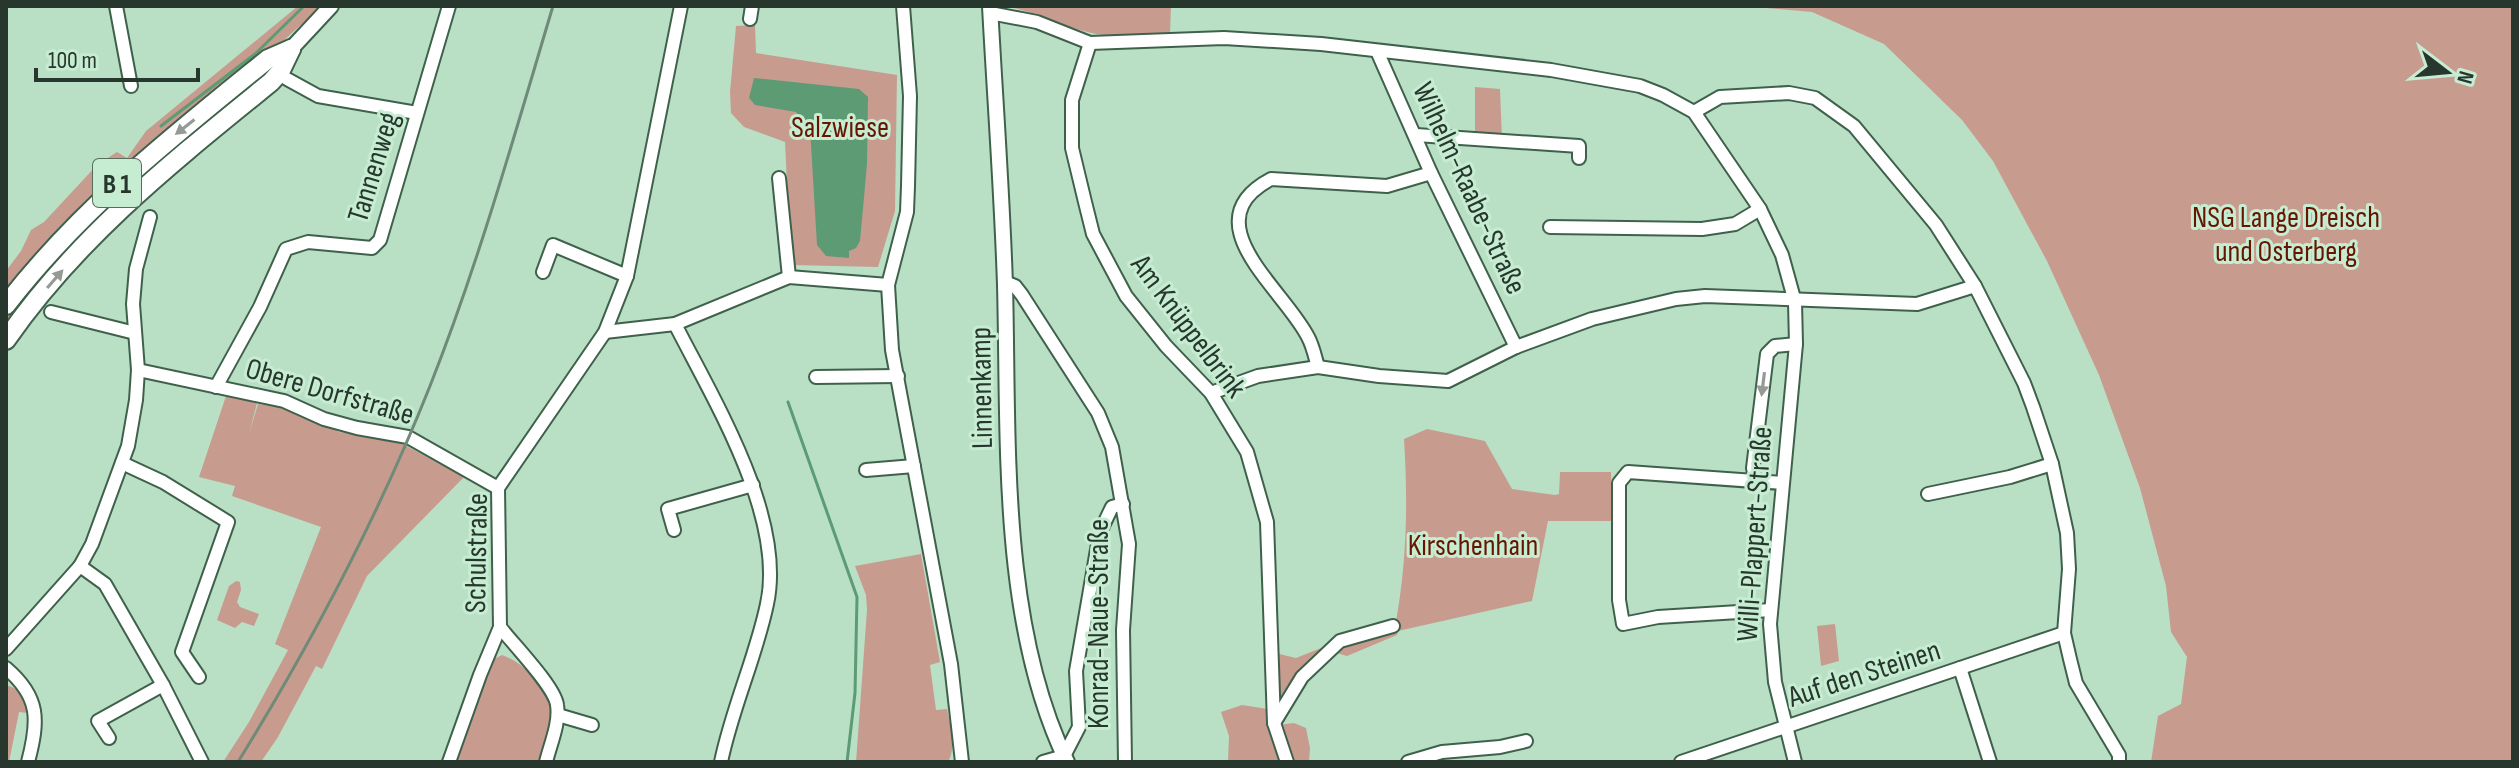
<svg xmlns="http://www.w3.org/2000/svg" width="2519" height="768" viewBox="0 0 2519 768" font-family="'Sofia Sans Condensed',sans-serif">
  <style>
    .green { fill: #c89b8f }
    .water { fill: #5c9b74 }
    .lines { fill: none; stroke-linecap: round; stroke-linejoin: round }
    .stream { stroke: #5c9b74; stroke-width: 3 }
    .minor-casing { stroke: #3f614b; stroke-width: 16 }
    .major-casing { stroke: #3f614b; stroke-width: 18 }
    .highway-casing { stroke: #3f614b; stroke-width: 22 }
    .minor { stroke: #fff; stroke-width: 12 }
    .major { stroke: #fff; stroke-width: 14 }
    .highway { stroke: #fff; stroke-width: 18 }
    .rail { stroke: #6f8a78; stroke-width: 3 }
    .oneway { fill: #949b96 }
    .labels { text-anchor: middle; stroke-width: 6; stroke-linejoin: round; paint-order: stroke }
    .shield { fill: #c6edd2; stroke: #576e5e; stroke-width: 2 }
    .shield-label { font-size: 28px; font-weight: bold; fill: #28372d }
    .park-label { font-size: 30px; fill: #671500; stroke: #c6edd2 }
    .street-label { font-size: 30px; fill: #28372d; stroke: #c6edd2 }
  </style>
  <rect width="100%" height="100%" fill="#b9e0c5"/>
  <!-- green -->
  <g class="green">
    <path d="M298 6H321L6 297V271L21 251 31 230 44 222 97 165 117 152 127 158 146 131Z"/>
    <path d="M1007 6H1171L1170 34C1146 34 1119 37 1096 34 1065 28 1037 13 1007 6Z"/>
    <path d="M1745 6H2513V762H2151L2158 716 2181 704 2187 657 2171 632 2166 586 2140 488 2099 375 2047 261 1993 161 1962 120 1884 44 1812 12Z"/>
    <path d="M755 25 756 53 897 75 895 211 878 267 791 265 785 142 744 127 731 113 730 92 736 26Z"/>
    <path d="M267 73 268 74 6 330V317L34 281 128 183Z"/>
    <path d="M1475 87 1500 89 1502 139 1475 137Z"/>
    <path d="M226 396 257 403 249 434 258 404 282 407 314 419 339 432 397 441 464 477 367 576 322 669 316 666 278 737 261 762H223L249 722 288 650 275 644 321 527 232 496 235 486 199 477Z"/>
    <path d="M1427 429 1485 441 1512 489 1555 495 1559 494 1560 472H1611L1612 521H1548L1532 601 1398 631 1397 635 1347 656 1333 652 1341 644 1395 627C1407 563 1408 504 1404 439Z"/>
    <path d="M921 554 940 662 930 665 936 710 947 709C950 725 957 747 948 762H856L867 610 866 595 855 566Z"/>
    <path d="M236 581 240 582 241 590 237 602 240 607 259 614 254 626 242 622 235 628 217 620 229 586Z"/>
    <path d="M1835 624 1839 661 1821 666 1817 626Z"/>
    <path d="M1336 642 1276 714 1275 653 1296 658Z"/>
    <path d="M502 655C528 665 541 685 554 709L541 762H455L492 660Z"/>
    <path d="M6 685C21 689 28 698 28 713L19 712 9 762H6Z"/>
    <path d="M1242 705 1268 709 1278 725 1294 723 1306 728 1310 748 1309 762H1228L1229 736 1221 712Z"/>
  </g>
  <!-- water -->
  <path class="water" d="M754 78 859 89 868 97 867 164 860 241 856 248 849 251V258L826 256 817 245 810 128 796 112 755 105 749 98Z"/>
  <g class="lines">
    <!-- stream -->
    <g class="stream">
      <path d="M161 126 255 54 304 6"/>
      <path d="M788 402 857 597 855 693 847 762"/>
    </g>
    <!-- minor casing -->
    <g class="minor-casing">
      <g id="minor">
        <path d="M116 6 131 86"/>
        <path d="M903 6 910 96 908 186 907 212 888 285 892 350 951 664 962 762"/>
        <path d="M990 13 1037 22 1090 43 1224 38 1321 44 1551 70 1640 86 1663 95 1694 112 1760 209 1782 255 1795 302 1796 344 1770 624 1775 682 1795 762"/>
        <path d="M750 19 752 6"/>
        <path d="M1090 43 1072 100V148L1085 202 1093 234 1126 296 1166 346 1211 393 1247 452 1267 522 1274 723 1287 762"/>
        <path d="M1377 51 1431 173 1516 347"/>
        <path d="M287 79 318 96 417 113"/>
        <path d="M1694 112 1720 97 1789 93 1815 98 1854 126 1936 225 1975 286 2024 383 2033 407 2052 464 2067 533 2069 569 2064 633 2070 659 2076 683 2119 755V762"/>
        <path d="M1416 135 1579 146V158"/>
        <path d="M779 178 789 277"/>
        <path d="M1550 227 1702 229 1735 224 1760 209"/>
        <path d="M543 272 553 245 627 276"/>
        <path d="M1005 282 1015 286 1022 295 1098 413 1112 447 1129 544 1123 630 1125 762"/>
        <path d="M51 312 135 333"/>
        <path d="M675 324C713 399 786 517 767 604 756 657 732 708 721 762"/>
        <path d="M605 332 675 324 789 277 888 285"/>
        <path d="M1318 367C1315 357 1313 346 1308 337 1284 289 1190 222 1271 179L1387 186 1431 173"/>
        <path d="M138 370 284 401 324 419 357 428 408 437 498 488"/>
        <path d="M816 377 898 376"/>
        <path d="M216 387 260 307 286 249 308 242 372 248 380 240 449 6"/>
        <path d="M1211 393 1258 376 1318 367 1379 376 1448 381 1516 347 1592 319 1676 299 1705 296 1917 304 1975 286"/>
        <path d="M122 463 163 482 228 522 182 652 199 677"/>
        <path d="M866 470 914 466"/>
        <path d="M1756 483 1753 468 1767 354 1775 346 1796 344"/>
        <path d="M1928 494 2010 477 2052 464"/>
        <path d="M674 530 668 509 753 485"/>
        <path d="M80 566 105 584 163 685 202 762"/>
        <path d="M1771 610 1658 617 1623 624 1619 600V483L1628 472 1782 483"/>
        <path d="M500 627C513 644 555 687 557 705 560 723 550 745 546 762"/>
        <path d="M6 649 80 566 92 544 128 446 136 400 138 370 133 304 136 269 150 217"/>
        <path d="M6 668C40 697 39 720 28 762"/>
        <path d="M1960 668 1990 762"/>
        <path d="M558 715 592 725"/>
        <path d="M1274 723 1302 677 1340 641 1393 626"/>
        <path d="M109 738 98 721 163 685"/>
        <path d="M449 762 480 675 500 627 498 488 605 332 627 276 681 6"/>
        <path d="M1043 762 1064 756 1079 727 1076 671 1100 532 1112 507 1123 504"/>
        <path d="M1408 762 1442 752 1500 747 1526 741"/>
        <path d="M1681 762 2064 633"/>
      </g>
    </g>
    <!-- major casing -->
    <g class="major-casing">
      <g id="major">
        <path d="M990 6C995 99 1002 192 1005 285 1009 437 999 622 1067 762"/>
        <path d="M291 49 331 6"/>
      </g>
    </g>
    <!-- highway casing -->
    <g class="highway-casing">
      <g id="highway">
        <path d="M6 305C81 208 173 136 268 59L291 49"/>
        <path d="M6 340C77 237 175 160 271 82L280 72 291 49"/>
      </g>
    </g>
    <!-- minor -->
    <use href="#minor" class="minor"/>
    <!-- major -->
    <use href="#major" class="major"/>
    <!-- highway -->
    <use href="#highway" class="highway"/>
    <!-- rail -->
    <path class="rail" d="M238 762C312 642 378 517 430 386 479 262 515 133 553 6"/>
  </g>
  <!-- one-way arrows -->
  <defs><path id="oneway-solid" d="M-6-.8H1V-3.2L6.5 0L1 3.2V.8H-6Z" transform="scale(2)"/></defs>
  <g class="oneway">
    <use href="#oneway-solid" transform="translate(185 127) rotate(142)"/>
    <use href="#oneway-solid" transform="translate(55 279) rotate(-49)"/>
    <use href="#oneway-solid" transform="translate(1763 384) rotate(97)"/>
  </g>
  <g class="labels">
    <!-- shield labels -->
    <rect class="shield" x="93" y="159" width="48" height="48" rx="6"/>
    <g class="shield-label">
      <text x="117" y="193">B 1</text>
    </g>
    <!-- park labels -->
    <g class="park-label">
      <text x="840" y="137">Salzwiese</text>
      <text x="2286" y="227">NSG Lange Dreisch<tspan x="2286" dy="34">und Osterberg</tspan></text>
      <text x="1473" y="555">Kirschenhain</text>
    </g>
    <!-- street labels -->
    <g class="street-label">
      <text transform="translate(373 167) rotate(-73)" y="10">Tannenweg</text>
      <text transform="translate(1470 188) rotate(65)" y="10">Wilhelm-Raabe-Straße</text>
      <text transform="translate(1189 326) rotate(53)" y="10">Am Knüppelbrink</text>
      <text transform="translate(981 388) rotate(-91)" y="10">Linnenkamp</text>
      <text transform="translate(330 391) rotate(16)" y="10">Obere Dorfstraße</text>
      <text transform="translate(1754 534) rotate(-86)" y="10">Willi-Plappert-Straße</text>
      <text transform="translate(476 553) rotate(-89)" y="10">Schulstraße</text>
      <text transform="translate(1098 624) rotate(-90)" y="10">Konrad-Naue-Straße</text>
      <text transform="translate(1864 673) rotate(-18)" y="10">Auf den Steinen</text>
    </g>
  </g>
  <!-- border -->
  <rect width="2519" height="768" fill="none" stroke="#28372d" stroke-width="16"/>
  <!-- north arrow -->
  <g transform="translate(2447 72) rotate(106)" stroke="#c6edd2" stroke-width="6" paint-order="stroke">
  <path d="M0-6L14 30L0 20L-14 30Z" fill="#28372d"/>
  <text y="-12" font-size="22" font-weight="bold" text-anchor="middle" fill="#28372d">N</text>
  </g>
  <!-- scale -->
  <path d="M36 68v12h162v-12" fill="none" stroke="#28372d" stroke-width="4"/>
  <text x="48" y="68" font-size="24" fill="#28372d" stroke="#c6edd2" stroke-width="6" paint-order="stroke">100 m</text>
</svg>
